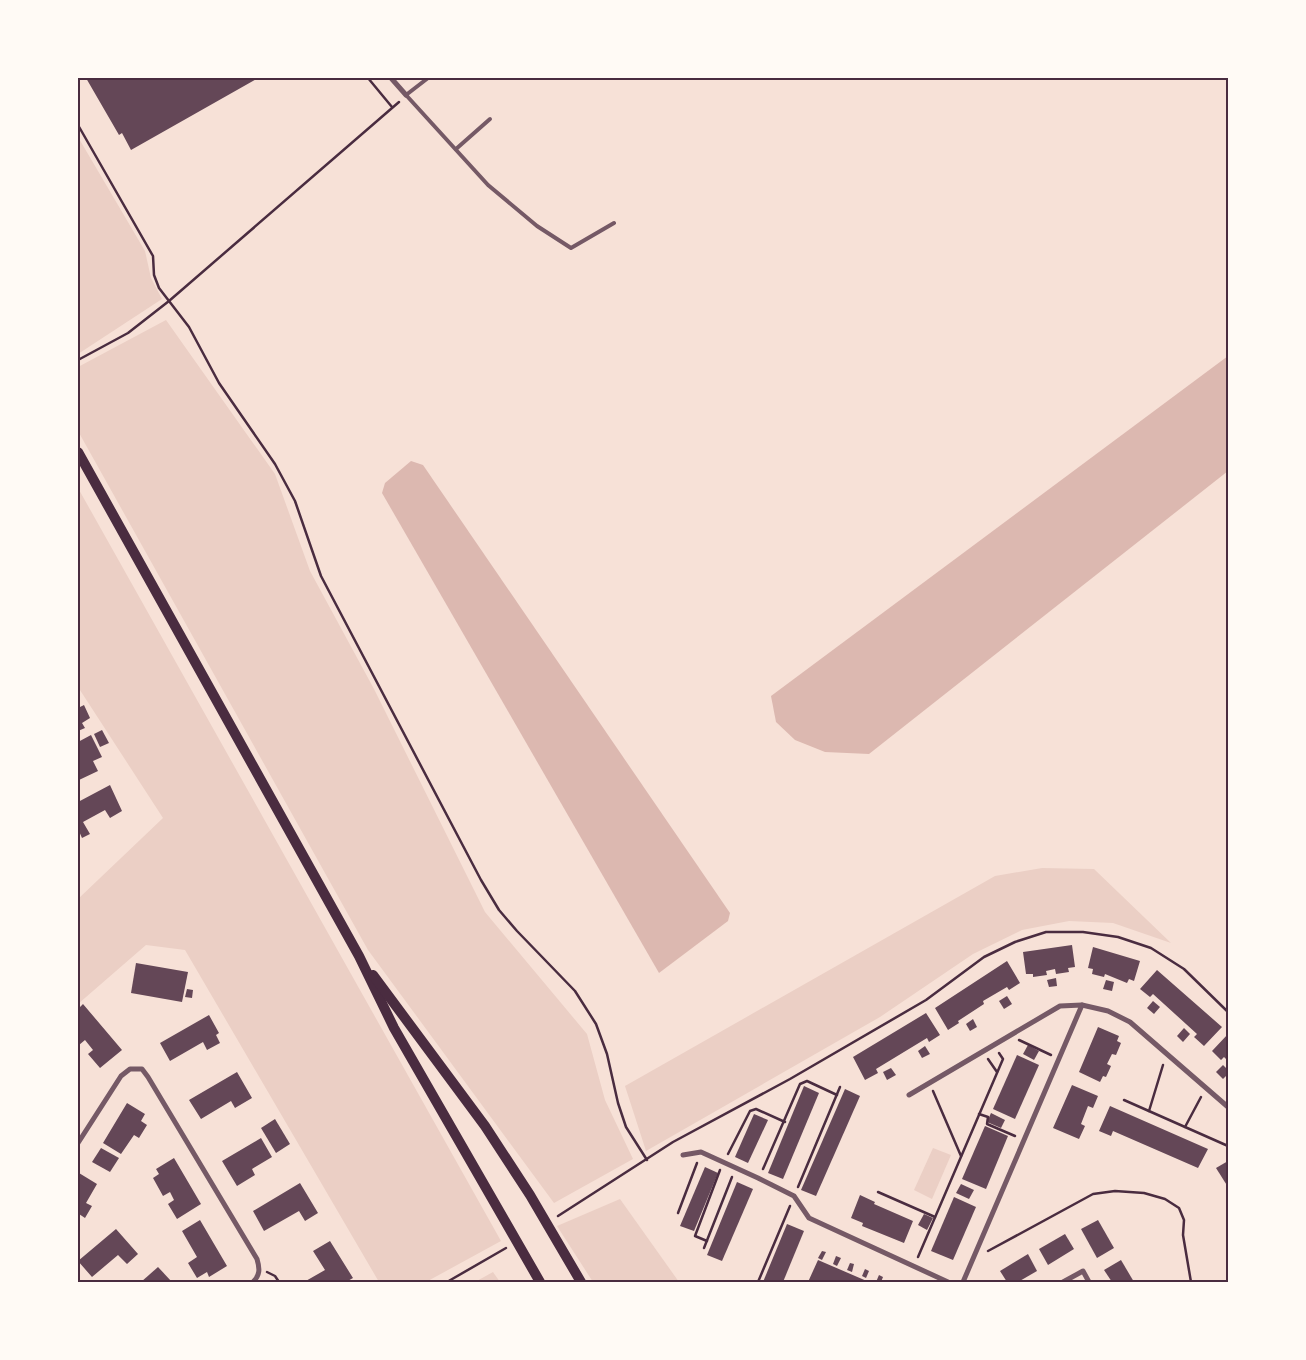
<svg xmlns="http://www.w3.org/2000/svg" width="1306" height="1360" viewBox="0 0 1306 1360" font-family="'Titillium Web',sans-serif">
  <style>
    .green { fill: #ebcfc5 }
    .water { fill: #dcb8b0 }
    .building { fill: #644757 }
    .lines { fill: none; stroke-linecap: round; stroke-linejoin: round }
    .path { stroke: #4a2c40; stroke-width: 2.5 }
    .service { stroke: #755966; stroke-width: 4 }
    .minor { stroke: #755966; stroke-width: 5 }
    .secondary { stroke: #4a2c40; stroke-width: 10 }
    .neatline { fill: none; stroke: #4a2c40; stroke-width: 2 }
  </style>
  <rect width="100%" height="100%" fill="#f7e1d7"/>
  <!-- green -->
  <g class="green">
    <path d="M78 137 145 251 151 278 162 299 78 354Z"/>
    <path d="M166 320 275 474 310 571 374 689 485 912 587 1034 605 1100 633 1159 554 1203 368 950 78 431V367Z"/>
    <path d="M78 488 501 1241 426 1282H379L185 950 146 945 78 1004V899L163 818 78 687Z"/>
    <path d="M1042 868 1094 869 1171 943 1113 923 1069 921 1022 930 973 954 880 1017 646 1151 625 1086 995 876Z"/>
    <path d="M933 1148 951 1155 932 1199 914 1190Z"/>
    <path d="M620 1199 679 1282H593L557 1226Z"/>
    <path d="M493 1272 500 1282H475Z"/>
  </g>
  <!-- water -->
  <g class="water">
    <path d="M1228 356V471L869 754 825 752 795 740 776 722 771 696Z"/>
    <path d="M411 461 423 465 730 913 728 921 659 973 382 493 385 483Z"/>
  </g>
  <!-- building -->
  <g class="building">
    <path d="M86 78H258L131 150 122 133 119 135Z"/>
    <path d="M84 705 90 718 82 723 85 728 78 731V708Z"/>
    <path d="M102 730 109 743 100 747 94 734Z"/>
    <path d="M91 735 102 757 93 761 98 771 79 780 78 742Z"/>
    <path d="M110 785 122 811 110 818 105 810 83 822 90 834 82 838 78 829V819L80 818 78 812V802Z"/>
    <path d="M1072 945 1075 967 1068 968 1069 972 1056 974 1055 969 1046 971 1047 975 1033 977V974H1026L1023 952Z"/>
    <path d="M1093 947 1140 961 1134 981 1129 979 1127 983 1105 974 1104 977 1092 974 1093 969 1088 968Z"/>
    <path d="M1007 961 1020 983 1009 990 1007 987 983 1001 984 1004 958 1021 959 1023 948 1030 935 1008Z"/>
    <path d="M136 963 188 972 182 1002 131 993Z"/>
    <path d="M1157 970 1222 1027 1204 1046 1194 1037 1197 1034 1153 994 1150 997 1140 989Z"/>
    <path d="M1056 978 1057 986 1049 987 1047 980Z"/>
    <path d="M1106 980 1114 982 1112 991 1103 989Z"/>
    <path d="M187 989 193 990 192 998 185 997Z"/>
    <path d="M1007 996 1012 1004 1004 1009 999 1001Z"/>
    <path d="M1153 1001 1160 1007 1154 1014 1147 1008Z"/>
    <path d="M83 1004 122 1050 100 1068 88 1054 93 1050 85 1040 79 1045 78 1043V1009Z"/>
    <path d="M926 1013 940 1035 929 1042 927 1038 876 1069 878 1073 865 1080 853 1057Z"/>
    <path d="M209 1015 219 1033 216 1035 220 1043 207 1050 203 1042 170 1061 160 1043Z"/>
    <path d="M973 1019 977 1027 970 1031 966 1024Z"/>
    <path d="M1098 1027 1119 1036 1117 1041 1121 1043 1116 1055 1112 1054 1107 1064 1111 1066 1106 1077 1103 1076 1100 1082 1079 1072Z"/>
    <path d="M1184 1028 1190 1034 1183 1042 1177 1036Z"/>
    <path d="M1228 1034V1061L1224 1057 1221 1060 1212 1051Z"/>
    <path d="M1028 1045 1039 1051 1034 1060 1023 1054Z"/>
    <path d="M925 1046 930 1054 922 1058 918 1051Z"/>
    <path d="M1017 1055 1039 1065 1015 1119 993 1109Z"/>
    <path d="M1223 1065 1228 1070V1074L1223 1079 1216 1072Z"/>
    <path d="M891 1068 896 1075 887 1080 883 1072Z"/>
    <path d="M237 1072 252 1098 235 1108 231 1101 201 1119 189 1100Z"/>
    <path d="M1072 1085 1098 1096 1093 1108 1088 1106 1081 1124 1085 1126 1079 1139 1053 1128Z"/>
    <path d="M804 1086 819 1093 783 1179 768 1173Z"/>
    <path d="M845 1089 860 1096 816 1196 801 1190Z"/>
    <path d="M127 1103 145 1114 141 1121 147 1125 139 1138 134 1135 121 1154 103 1143Z"/>
    <path d="M1110 1106 1208 1149 1198 1168 1113 1131 1111 1136 1099 1131Z"/>
    <path d="M991 1113 1005 1120 1001 1128 987 1122Z"/>
    <path d="M754 1114 768 1120 748 1163 735 1157Z"/>
    <path d="M275 1119 290 1144 276 1153 261 1128Z"/>
    <path d="M985 1126 1008 1136 986 1189 962 1179Z"/>
    <path d="M261 1138 272 1157 252 1169 255 1175 237 1186 222 1161Z"/>
    <path d="M101 1148 119 1158 110 1172 92 1162Z"/>
    <path d="M174 1158 201 1204 177 1219 168 1204 174 1200 170 1192 163 1196 153 1178 159 1174 156 1169Z"/>
    <path d="M1228 1161V1187L1216 1168Z"/>
    <path d="M705 1167 718 1173 694 1231 680 1226Z"/>
    <path d="M79 1173 97 1184 86 1203 92 1206 85 1218 79 1214 78 1218Z"/>
    <path d="M737 1182 753 1189 722 1261 707 1255Z"/>
    <path d="M300 1183 318 1213 305 1221 299 1211 264 1231 253 1211Z"/>
    <path d="M961 1184 974 1190 969 1199 956 1193Z"/>
    <path d="M860 1195 875 1202 874 1204 913 1221 904 1243 862 1226 863 1223 851 1218Z"/>
    <path d="M954 1197 976 1207 953 1260 931 1251Z"/>
    <path d="M924 1214 933 1218 927 1230 918 1225Z"/>
    <path d="M200 1220 227 1266 209 1277 207 1272 197 1278 188 1263 197 1257 182 1231Z"/>
    <path d="M1098 1220 1114 1248 1097 1258 1081 1229Z"/>
    <path d="M787 1224 804 1231 783 1282H763Z"/>
    <path d="M116 1229 138 1254 127 1264 118 1255 92 1277 78 1261Z"/>
    <path d="M1065 1234 1074 1249 1048 1265 1039 1249Z"/>
    <path d="M330 1241 353 1278 346 1282H304L325 1270 313 1251Z"/>
    <path d="M822 1251 826 1252 822 1260 818 1258Z"/>
    <path d="M1028 1254 1037 1271 1018 1282H1007L1000 1271Z"/>
    <path d="M836 1256 841 1258 837 1266 833 1264Z"/>
    <path d="M818 1260 869 1282H808Z"/>
    <path d="M1121 1260 1134 1282H1112L1104 1270Z"/>
    <path d="M850 1263 854 1264 852 1272 847 1270Z"/>
    <path d="M158 1267 172 1282H141Z"/>
    <path d="M865 1269 869 1271 866 1278 862 1276Z"/>
    <path d="M879 1275 883 1277 881 1282H876Z"/>
  </g>
  <g class="lines">
    <!-- path -->
    <g class="path">
      <path d="M368 78 392 107"/>
      <path d="M78 125 153 256 154 275 159 288 189 327 219 383 275 464 295 501 321 576 481 880 499 910 517 931 575 991 596 1024 607 1054 618 1103 626 1127 647 1160"/>
      <path d="M78 360 128 333 169 301 399 102"/>
      <path d="M1019 1040 1051 1055"/>
      <path d="M988 1059 997 1072"/>
      <path d="M933 1091 961 1156"/>
      <path d="M1124 1100 1228 1146"/>
      <path d="M1149 1111 1163 1065"/>
      <path d="M979 1114 988 1117 987 1124 1015 1136"/>
      <path d="M1185 1127 1201 1097"/>
      <path d="M728 1154 750 1111 756 1109 785 1122"/>
      <path d="M763 1169 800 1084 807 1081 837 1095"/>
      <path d="M798 1187 840 1087"/>
      <path d="M878 1192 935 1217"/>
      <path d="M678 1213 697 1163"/>
      <path d="M558 1216 673 1142 790 1079 926 1000 984 957 1015 942 1046 932H1083L1118 937 1151 948 1184 969 1228 1012"/>
      <path d="M707 1241 695 1236 720 1170"/>
      <path d="M704 1248 732 1177"/>
      <path d="M988 1251 1093 1194 1115 1191 1144 1193 1165 1199 1179 1208 1184 1220 1183 1235 1191 1282"/>
      <path d="M918 1257 1003 1059 999 1053"/>
      <path d="M267 1272 275 1276 279 1282"/>
      <path d="M447 1282 506 1248"/>
      <path d="M758 1282 790 1206"/>
    </g>
    <!-- service -->
    <g class="service">
      <path d="M428 78 406 95 488 185 537 226 571 248 614 223"/>
      <path d="M456 149 490 119"/>
    </g>
    <!-- minor -->
    <g class="minor">
      <path d="M391 78 406 95"/>
      <path d="M909 1095 1060 1006 1082 1005 1108 1011 1130 1022 1228 1107"/>
      <path d="M78 1143 121 1076 130 1069H142L148 1077 257 1259C260 1269 260 1275 253 1282"/>
      <path d="M683 1155 701 1152 758 1178 794 1196 809 1218 948 1282"/>
      <path d="M963 1282 1082 1005"/>
      <path d="M1063 1282 1083 1271 1089 1282"/>
    </g>
    <!-- secondary -->
    <g class="secondary">
      <path d="M78 452 359 956 394 1028 540 1282"/>
      <path d="M373 975 485 1126 530 1195 581 1282"/>
    </g>
  </g>
  <!-- border -->
  <rect width="1306" height="1360" fill="none" stroke="#fffaf5" stroke-width="158"/>
  <rect x="79" y="79" width="1148" height="1202" class="neatline"/>
</svg>
